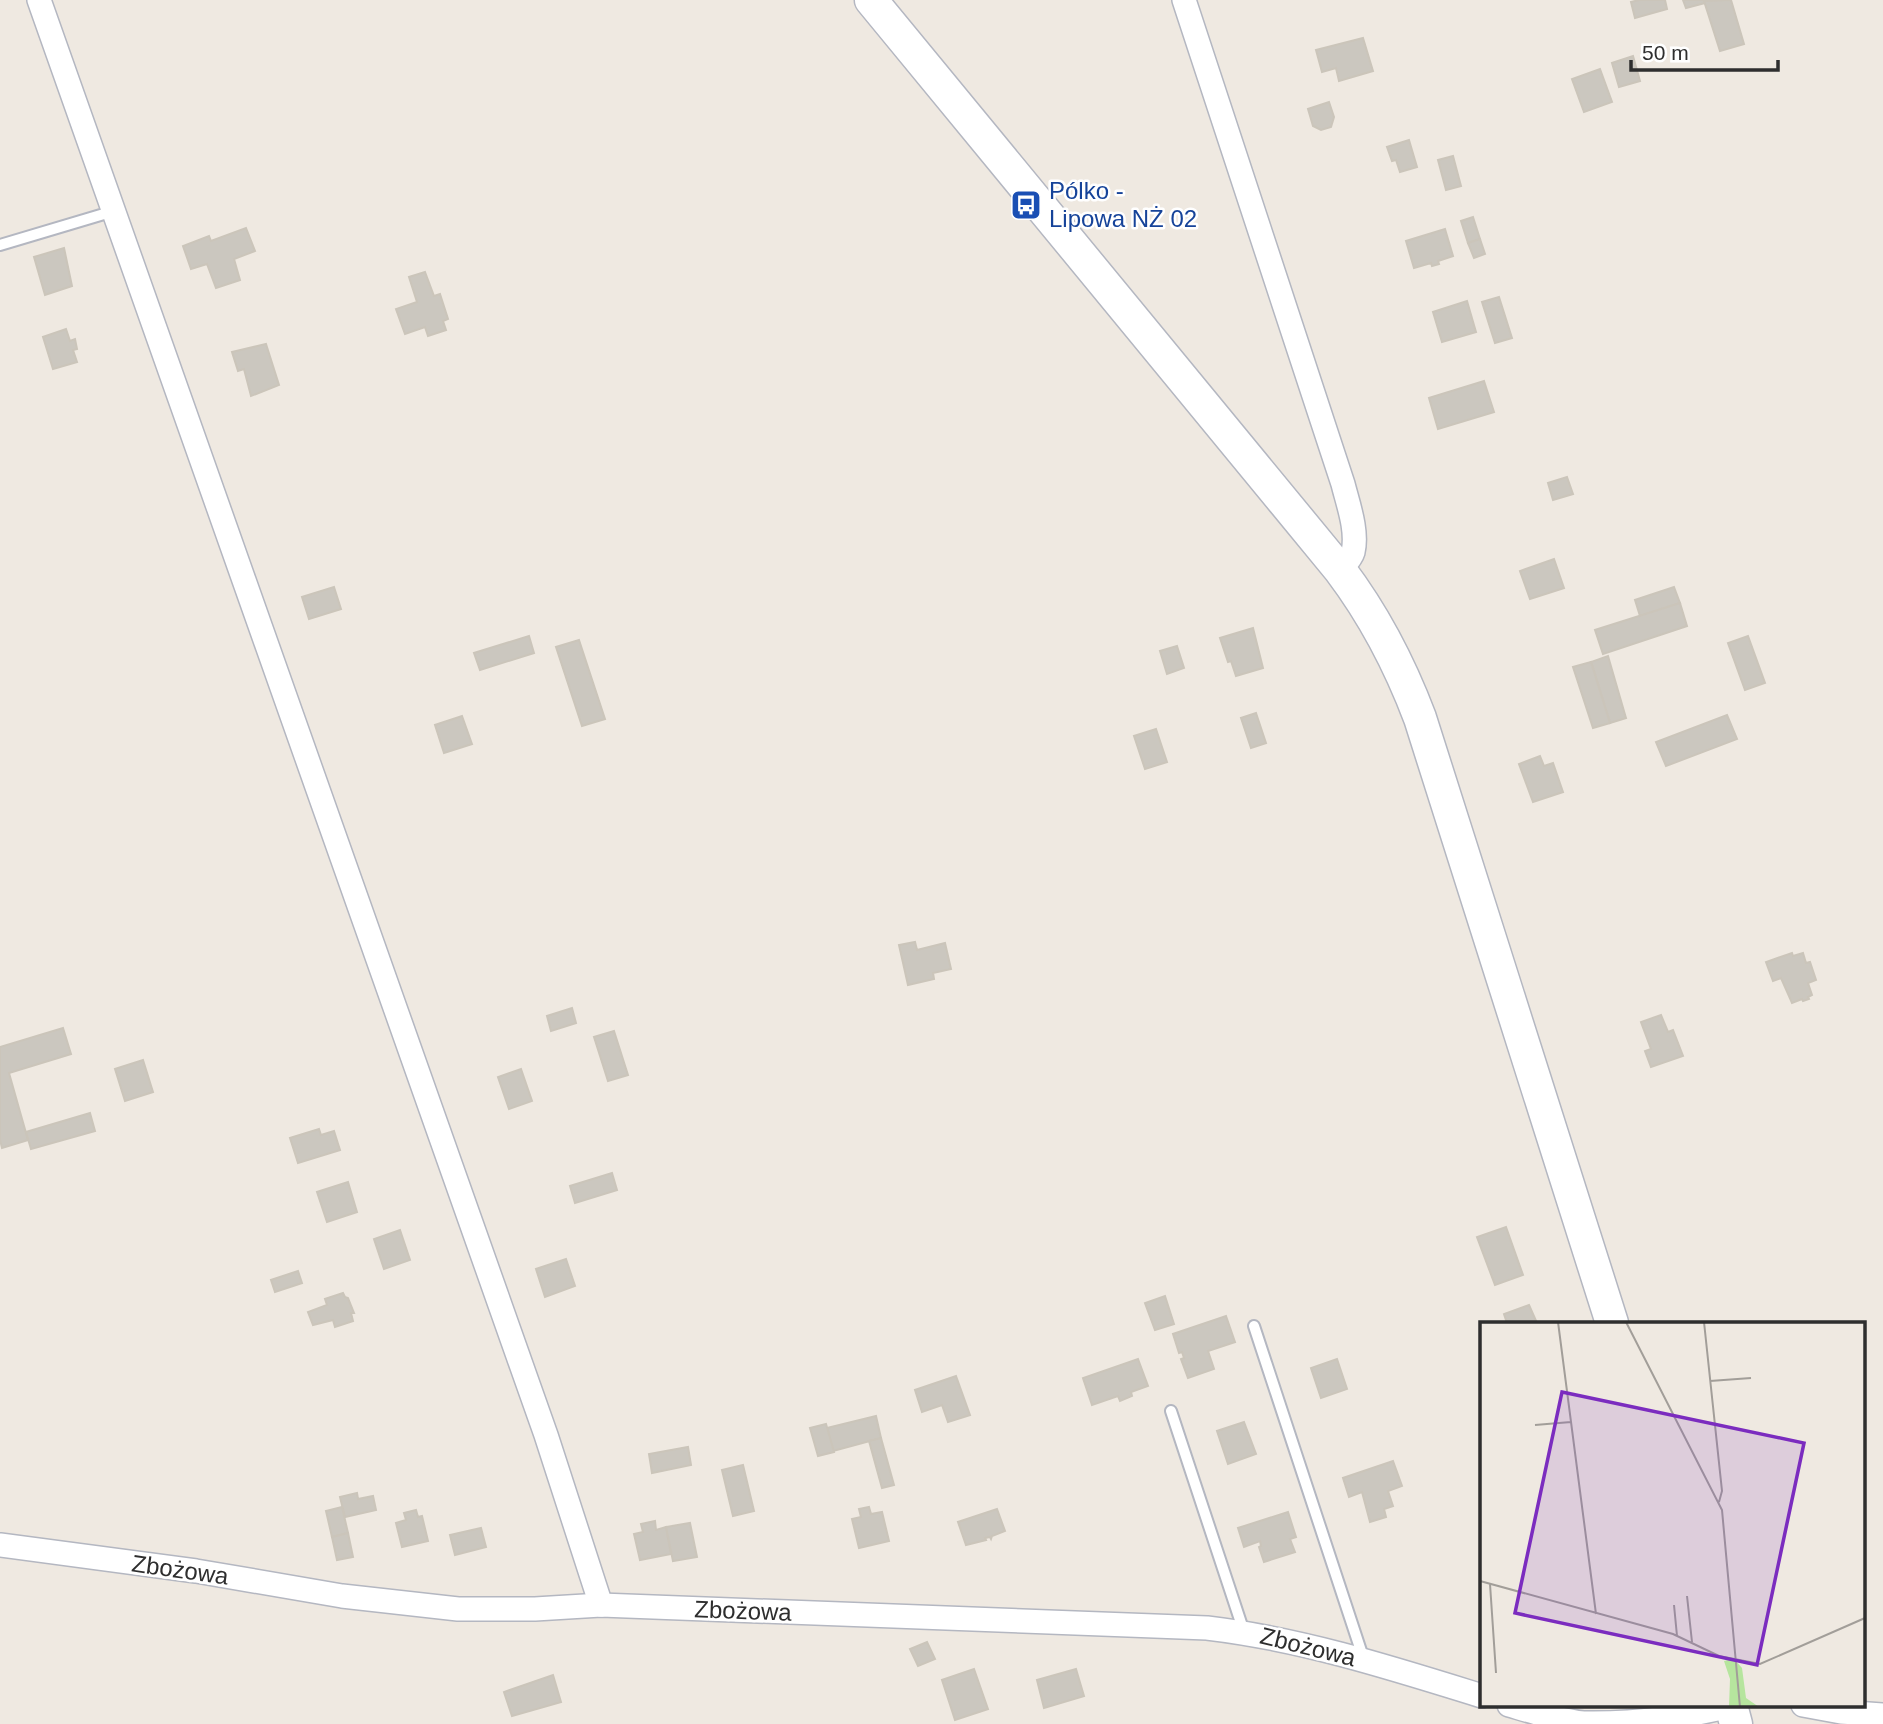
<svg xmlns="http://www.w3.org/2000/svg" width="1883" height="1724" viewBox="0 0 1883 1724" font-family="Arial,sans-serif">
  <style>
    .building { fill: #cbc7bf; stroke: #cbc5ba; stroke-width: 2 }
    .lines { fill: none; stroke-linecap: round; stroke-linejoin: round }
    .lane-casing { stroke: #b4b7c1; stroke-width: 14 }
    .street-casing { stroke: #b4b7c1; stroke-width: 26 }
    .secondary-casing { stroke: #b4b7c1; stroke-width: 35 }
    .lane { stroke: #fff; stroke-width: 10 }
    .street { stroke: #fff; stroke-width: 23 }
    .secondary { stroke: #fff; stroke-width: 32 }
    .labels { text-anchor: middle; stroke-width: 5; stroke-linejoin: round; paint-order: stroke }
    .transit-label { font-size: 24px; fill: #164399; stroke: #fff; text-anchor: start }
    .street-label { font-size: 24px; fill: #2e2e2e; stroke: #fff }
    .inset-road { fill: none; stroke: #a29e99; stroke-width: 2 }
    .view { fill: #7b2cbf; fill-opacity: 0.15; stroke: #7b2cbf; stroke-width: 3.5 }
    .inset-edge { fill: none; stroke: #2e2e2e; stroke-width: 3.5 }
  </style>
  <rect width="100%" height="100%" fill="#efe9e1"/>
  <!-- building -->
  <g class="building">
    <path d="M1639 0H1665L1667 9 1635 18 1631 2Z"/>
    <path d="M1683 0H1704L1705 3 1686 8Z"/>
    <path d="M1731 0 1744 44 1720 51 1704 1Z"/>
    <path d="M1363 38 1373 71 1339 81 1336 68 1322 72 1316 50Z"/>
    <path d="M1633 56 1640 81 1619 87 1612 63Z"/>
    <path d="M1600 69 1612 102 1584 112 1572 79Z"/>
    <path d="M1329 102 1334 117 1331 127 1321 130 1313 126 1308 109Z"/>
    <path d="M1409 140 1417 167 1400 172 1396 160 1392 161 1387 147Z"/>
    <path d="M1453 156 1461 186 1446 190 1438 160Z"/>
    <path d="M1473 217 1480 239 1468 243 1461 221Z"/>
    <path d="M246 228 255 251 234 259 240 280 216 288 207 264 191 269 183 246 209 236 211 241Z"/>
    <path d="M1445 229 1453 256 1438 261 1439 264 1432 266 1431 263 1414 268 1406 241Z"/>
    <path d="M1480 239 1485 254 1474 258 1468 243Z"/>
    <path d="M64 248 72 286 45 295 34 257Z"/>
    <path d="M425 272 434 296 440 294 448 319 443 321 446 330 428 336 425 327 405 334 396 309 417 302 409 277Z"/>
    <path d="M1499 297 1512 338 1495 343 1482 302Z"/>
    <path d="M1467 301 1476 332 1442 342 1433 312Z"/>
    <path d="M66 329 70 341 75 339 77 349 73 350 77 362 53 369 43 337Z"/>
    <path d="M266 344 279 385 251 396 244 369 238 371 232 352Z"/>
    <path d="M1484 381 1494 412 1438 429 1429 398Z"/>
    <path d="M1567 477 1573 494 1553 500 1548 483Z"/>
    <path d="M1554 559 1564 588 1530 599 1520 571Z"/>
    <path d="M334 587 341 609 309 619 302 597Z"/>
    <path d="M1674 587 1680 603 1640 616 1635 600Z"/>
    <path d="M1680 603 1687 626 1603 654 1595 630Z"/>
    <path d="M1253 628 1263 668 1236 676 1231 661 1228 662 1220 638Z"/>
    <path d="M529 636 534 653 480 670 474 653Z"/>
    <path d="M1748 636 1765 683 1745 690 1728 643Z"/>
    <path d="M579 640 605 719 582 726 556 647Z"/>
    <path d="M1177 646 1184 668 1167 674 1160 651Z"/>
    <path d="M1608 656 1626 718 1610 723 1591 662Z"/>
    <path d="M1591 662 1610 723 1593 728 1573 667Z"/>
    <path d="M1256 713 1266 743 1251 748 1241 718Z"/>
    <path d="M1727 715 1737 739 1666 766 1656 742Z"/>
    <path d="M462 716 472 744 444 753 435 725Z"/>
    <path d="M1156 729 1167 762 1145 769 1134 736Z"/>
    <path d="M1540 756 1544 766 1553 763 1563 792 1533 802 1519 764Z"/>
    <path d="M915 942 917 950 945 943 951 969 933 973 934 979 908 985 899 945Z"/>
    <path d="M1792 953 1793 956 1803 953 1806 963 1810 962 1816 980 1808 983 1812 995 1808 997 1809 999 1803 1001 1802 999 1792 1003 1781 978 1773 981 1766 962Z"/>
    <path d="M572 1008 576 1023 551 1031 547 1016Z"/>
    <path d="M1661 1015 1668 1032 1673 1030 1683 1056 1651 1067 1645 1051 1651 1049 1641 1022Z"/>
    <path d="M63 1028 71 1054 9 1073 28 1140 2 1148 0 1140V1047Z"/>
    <path d="M614 1031 628 1075 608 1081 594 1037Z"/>
    <path d="M143 1060 153 1092 125 1101 115 1069Z"/>
    <path d="M521 1069 532 1101 509 1109 498 1077Z"/>
    <path d="M90 1113 95 1131 31 1149 26 1132Z"/>
    <path d="M319 1129 321 1135 334 1131 340 1150 298 1163 290 1138Z"/>
    <path d="M612 1173 617 1190 575 1203 570 1186Z"/>
    <path d="M348 1182 357 1212 327 1222 317 1192Z"/>
    <path d="M1506 1227 1523 1275 1495 1285 1477 1237Z"/>
    <path d="M400 1230 410 1260 384 1269 374 1239Z"/>
    <path d="M566 1259 575 1286 545 1297 536 1269Z"/>
    <path d="M298 1271 302 1283 275 1292 271 1280Z"/>
    <path d="M343 1293 345 1297 348 1298 354 1313H351L353 1321 335 1327 333 1320 313 1325 308 1312 327 1305 325 1299Z"/>
    <path d="M1165 1296 1174 1324 1155 1330 1145 1303Z"/>
    <path d="M1529 1305 1537 1323H1507L1504 1314Z"/>
    <path d="M1226 1316 1235 1342 1208 1351 1214 1369 1188 1378 1181 1359 1184 1358 1182 1352 1179 1353 1173 1334Z"/>
    <path d="M1138 1359 1148 1386 1131 1392 1132 1396 1120 1401 1118 1396 1092 1405 1083 1378Z"/>
    <path d="M1337 1359 1347 1389 1321 1398 1311 1368Z"/>
    <path d="M956 1376 970 1415 948 1422 942 1405 922 1412 915 1390Z"/>
    <path d="M876 1416 881 1438 833 1451 827 1428Z"/>
    <path d="M1244 1422 1256 1454 1228 1464 1217 1431Z"/>
    <path d="M826 1424 834 1452 818 1456 810 1428Z"/>
    <path d="M881 1438 894 1485 882 1488 869 1441Z"/>
    <path d="M688 1447 691 1465 652 1473 649 1454Z"/>
    <path d="M1393 1461 1402 1486 1388 1491 1393 1506 1384 1509 1386 1517 1370 1522 1362 1492 1349 1497 1343 1478Z"/>
    <path d="M743 1465 754 1511 733 1516 722 1470Z"/>
    <path d="M357 1493 358 1499 373 1496 376 1510 345 1517 340 1497Z"/>
    <path d="M342 1507 348 1533 332 1537 326 1511Z"/>
    <path d="M869 1507 871 1514 882 1512 889 1541 859 1548 852 1519 861 1517 859 1509Z"/>
    <path d="M997 1509 1005 1531 992 1536 991 1539 990 1537 985 1538 986 1540 966 1545 958 1522Z"/>
    <path d="M416 1510 418 1517 422 1516 428 1541 402 1547 396 1523 406 1520 404 1513Z"/>
    <path d="M1288 1512 1296 1537 1290 1539 1295 1552 1264 1562 1259 1547 1261 1546 1260 1541 1244 1547 1238 1528Z"/>
    <path d="M655 1521 656 1530 666 1527 671 1554 640 1560 634 1534 643 1532 641 1524Z"/>
    <path d="M690 1523 697 1557 673 1561 666 1527Z"/>
    <path d="M481 1528 486 1547 455 1555 450 1535Z"/>
    <path d="M348 1533 353 1557 337 1560 332 1537Z"/>
    <path d="M927 1642 935 1659 918 1666 910 1649Z"/>
    <path d="M974 1669 988 1709 955 1720 942 1680Z"/>
    <path d="M1076 1669 1084 1696 1044 1708 1037 1680Z"/>
    <path d="M553 1675 561 1702 512 1716 504 1692Z"/>
  </g>
  <g class="lines">
    <!-- lane casing -->
    <g class="lane-casing">
      <g id="lane">
        <path d="M0 245 114 211"/>
        <path d="M1254 1326 1364 1660"/>
        <path d="M1171 1411 1244 1632"/>
      </g>
    </g>
    <!-- street casing -->
    <g class="street-casing">
      <g id="street">
        <path d="M39 0 546 1435 601 1605"/>
        <path d="M1184 0 1343 484C1348 504 1358 531 1353 552 1351 559 1344 565 1340 570"/>
        <path d="M0 1545 196 1571 342 1596 458 1609H535L601 1605 1207 1628C1301 1639 1392 1668 1482 1696"/>
        <path d="M1509 1705C1533 1712 1558 1720 1583 1723 1632 1724 1686 1717 1734 1705"/>
        <path d="M1803 1705 1841 1712 1883 1715"/>
      </g>
    </g>
    <!-- secondary casing -->
    <g class="secondary-casing">
      <g id="secondary">
        <path d="M871 0 1340 570C1374 615 1400 665 1420 718L1612 1323"/>
        <path d="M1731 1705 1736 1724"/>
      </g>
    </g>
    <!-- lane -->
    <use href="#lane" class="lane"/>
    <!-- street -->
    <use href="#street" class="street"/>
    <!-- secondary -->
    <use href="#secondary" class="secondary"/>
  </g>
  <!-- icons -->
  <defs>
    <g id="bus-square" transform="scale(1.575)"><rect x="-9" y="-9" width="18" height="18" rx="4" fill="#1a4fb4" stroke="#fff"/><path d="M-5-6H5V4H4V6H2V4H-2V6H-4V4H-5ZM-3.5-4V0h7V-4ZM-3.5 1.2v1.5H-2V1.2ZM2 1.2v1.5H3.5V1.2Z" fill="#fff"/></g>
  </defs>
  <g fill-rule="evenodd">
    <use href="#bus-square" x="1026" y="205"/>
  </g>
  <g class="labels">
    <!-- transit labels -->
    <g class="transit-label">
      <text x="1049" y="199">Pólko -<tspan x="1049" dy="28">Lipowa NŻ 02</tspan></text>
    </g>
    <!-- street labels -->
    <g class="street-label">
      <text transform="translate(180 1570) rotate(8)" y="8">Zbożowa</text>
      <text transform="translate(743 1611) rotate(2)" y="8">Zbożowa</text>
      <text transform="translate(1308 1647) rotate(14)" y="8">Zbożowa</text>
    </g>
  </g>
  <!-- overview -->
  <g transform="translate(1480 1322)">
    <rect width="385" height="385" fill="#efe9e1"/>
    <path d="M254 337 262 346 266 376 279 385H249L250 357 244 339Z" fill="#b6e59e"/>
    <path class="inset-road" d="M78 0 116 292M146 0 242 188 260 385M224 0 242 169 239 180M230 59 271 56M55 103 91 100M0 259 193 312 239 334 280 342 385 296M10 262 16 351M207 274 212 320M194 283 197 314"/>
    <path class="view" d="M82 70 324 121 277 343 35 291Z"/>
    <rect width="385" height="385" class="inset-edge"/>
  </g>
  <!-- scale -->
  <path d="M1631 60v10h147v-10" fill="none" stroke="#2e2e2e" stroke-width="3.5"/>
  <text x="1642" y="60" font-size="21" fill="#2e2e2e" stroke="#ffffff" stroke-width="5" paint-order="stroke">50 m</text>
</svg>
